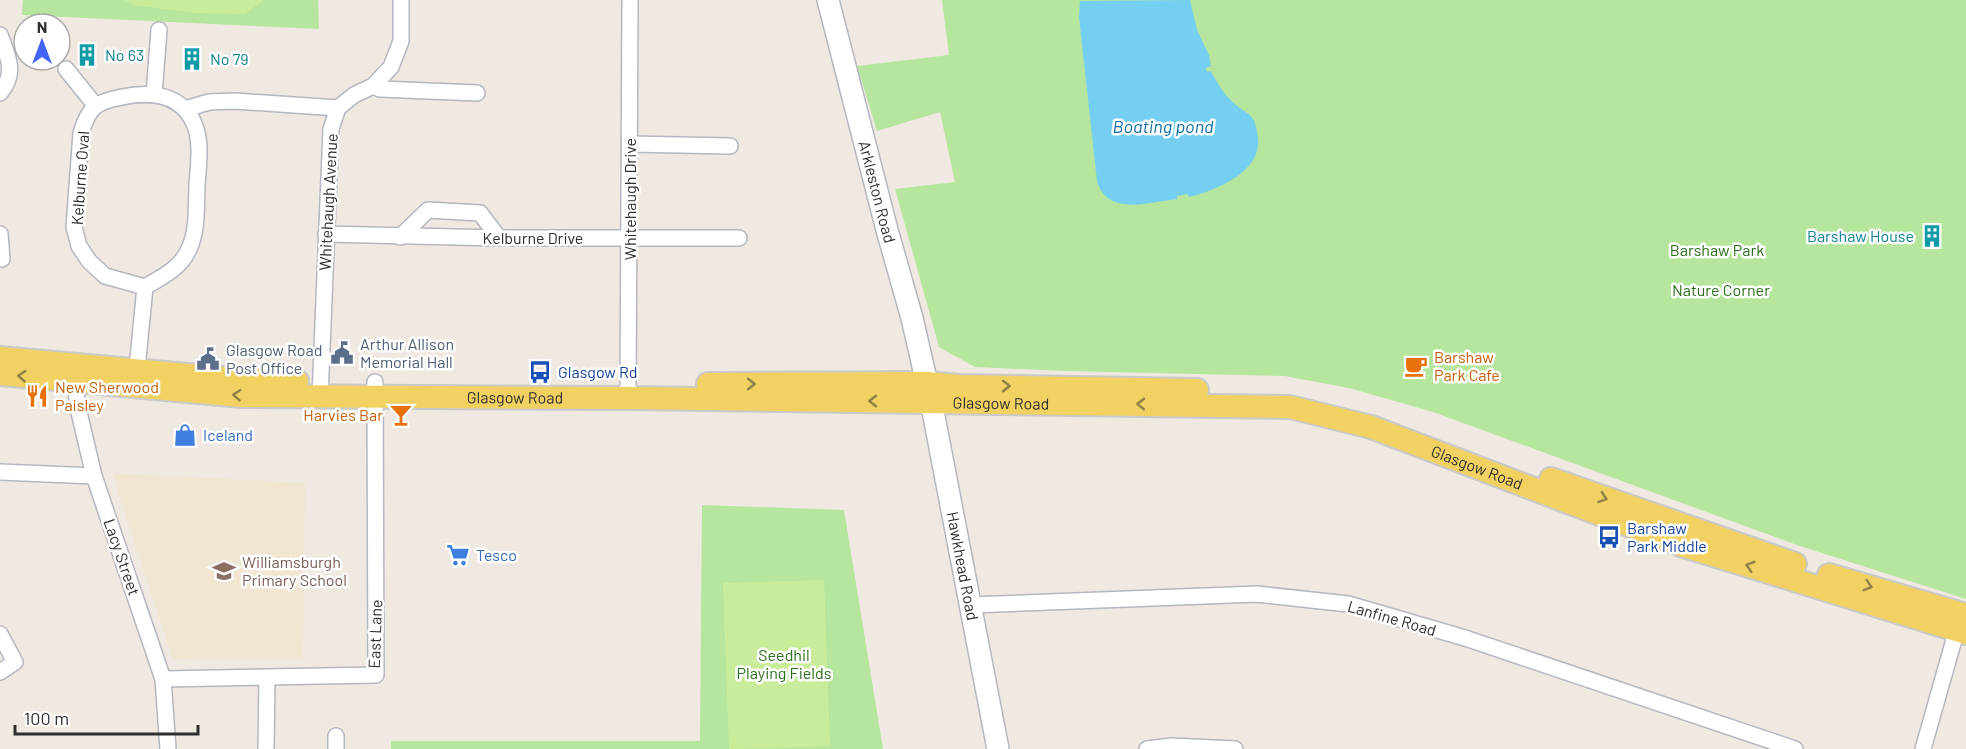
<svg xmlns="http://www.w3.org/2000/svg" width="1966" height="749" viewBox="0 0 1966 749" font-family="Barlow,sans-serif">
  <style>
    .education { fill: #f0e6d1 }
    .green { fill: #b6e59e }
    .pitch { fill: #c9ec9a }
    .water { fill: #75cff0 }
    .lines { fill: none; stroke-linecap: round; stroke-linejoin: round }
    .street-casing { stroke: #b4b7c1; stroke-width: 18 }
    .secondary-casing { stroke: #b4b7c1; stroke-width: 24 }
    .primary-casing { stroke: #c9c9c9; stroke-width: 26 }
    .street { stroke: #fff; stroke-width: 15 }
    .secondary { stroke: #fff; stroke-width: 21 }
    .primary { stroke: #f2d163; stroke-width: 22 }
    .oneway { stroke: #908048 }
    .labels { text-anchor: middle; stroke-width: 5; stroke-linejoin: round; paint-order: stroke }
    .culture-label { font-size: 16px; fill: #0d838f; stroke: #fff; text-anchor: start }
    .street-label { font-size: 16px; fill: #2e2e2e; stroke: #fff }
    .park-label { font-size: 16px; fill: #2c6e1b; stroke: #fff }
    .service-label { font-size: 16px; fill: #4e5e75; stroke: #fff; text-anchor: start }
    .food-label { font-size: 16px; fill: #c56008; stroke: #fff; text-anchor: start }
    .transit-label { font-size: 16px; fill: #164399; stroke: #fff; text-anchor: start }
    .shop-label { font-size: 16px; fill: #366cbe; stroke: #fff; text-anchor: start }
    .education-label { font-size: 16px; fill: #785e54; stroke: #fff; text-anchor: start }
    .water-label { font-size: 18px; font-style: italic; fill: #0d6fa3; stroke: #fff }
  </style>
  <rect width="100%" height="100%" fill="#efe9e1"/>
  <!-- education -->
  <path class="education" d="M112 473 305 483 303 660 173 659Z"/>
  <!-- green -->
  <g class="green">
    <path d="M23 0H318L319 29 22 15Z"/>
    <path d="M942 0H1966V599L1797 545 1433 412 1349 388 1285 376 1064 371 975 367 939 347 895 189 955 182 940 112 877 131 857 66 949 55Z"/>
    <path d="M702 505 844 510 883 749H391V741H700Z"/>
  </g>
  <!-- pitch -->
  <g class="pitch">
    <path d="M124 0H264L245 14 193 13 134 5Z"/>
    <path d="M824 580 830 746 729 749 723 583Z"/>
  </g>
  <!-- water -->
  <path class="water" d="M1190 0 1197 30 1209 55 1211 66 1206 68 1207 72 1211 71C1217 83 1225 96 1236 105 1240 109 1247 112 1251 116 1256 122 1257 131 1258 138 1262 172 1215 191 1189 197L1188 194 1177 196V199C1150 202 1107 217 1097 181L1079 17 1080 1Z"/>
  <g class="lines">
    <!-- street casing -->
    <g class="street-casing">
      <g id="street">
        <path d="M0 35C8 56 17 74 0 93"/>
        <path d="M66 69 95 105"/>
        <path d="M373 86 380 89 477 93"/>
        <path d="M154 94 159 30"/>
        <path d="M185 109 209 102 235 101 338 108"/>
        <path d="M630 144 730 146"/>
        <path d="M0 234 2 259"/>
        <path d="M326 234 499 238H739"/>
        <path d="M400 237 428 210 480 213 499 238"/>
        <path d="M74 373 78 408 94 476 163 679 168 749"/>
        <path d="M136 379 145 287C162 277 181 268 189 249 198 230 196 206 197 186 198 167 202 144 195 126 183 94 151 91 122 97 95 102 89 107 81 133L74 227 79 246 89 261 105 276 145 287"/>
        <path d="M320 397 331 129 338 108 354 95 373 86 391 67 401 41V0"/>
        <path d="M628 398 630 0"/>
        <path d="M0 472 94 476"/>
        <path d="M970 605 1257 594 1348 604 1465 638 1795 749"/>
        <path d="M0 634 15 662 0 672"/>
        <path d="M163 679 376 675 375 382"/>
        <path d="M336 736V749"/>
        <path d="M266 749 267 677"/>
        <path d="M1147 749 1172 746 1235 749"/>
        <path d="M1923 749 1959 622"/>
      </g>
    </g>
    <!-- secondary casing -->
    <g class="secondary-casing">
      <g id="secondary">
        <path id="s1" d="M828 0 887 230 912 318 931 401 998 749"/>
      </g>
    </g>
    <!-- primary casing -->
    <g class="primary-casing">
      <g id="primary">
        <path d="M0 358 243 380 297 381"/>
        <path id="s2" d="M0 374 242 396 628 398 1290 407 1371 427 1681 545 1966 633"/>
        <path d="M708 384 927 383 959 386 1197 390"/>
        <path d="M1551 479 1795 564"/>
        <path d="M1829 575 1966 615"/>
      </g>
    </g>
    <!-- street -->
    <use href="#street" class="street"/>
    <!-- secondary -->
    <use href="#secondary" class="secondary"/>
    <!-- primary -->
    <use href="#primary" class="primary"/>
  </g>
  <!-- one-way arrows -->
  <defs><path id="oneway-chevron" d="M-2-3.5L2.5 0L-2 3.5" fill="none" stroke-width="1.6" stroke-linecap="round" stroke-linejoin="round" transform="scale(1.5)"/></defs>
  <g class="oneway">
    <use href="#oneway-chevron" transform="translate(22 376) rotate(-176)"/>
    <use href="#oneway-chevron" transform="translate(751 384)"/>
    <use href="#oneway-chevron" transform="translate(1006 386)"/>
    <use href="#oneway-chevron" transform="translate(237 395) rotate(-176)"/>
    <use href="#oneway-chevron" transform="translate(873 401) rotate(-180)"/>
    <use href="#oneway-chevron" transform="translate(1141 404) rotate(-179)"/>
    <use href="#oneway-chevron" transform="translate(1603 498) rotate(19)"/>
    <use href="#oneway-chevron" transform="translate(1750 566) rotate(-163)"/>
    <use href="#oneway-chevron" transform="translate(1868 586) rotate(17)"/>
  </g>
  <!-- icons -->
  <defs>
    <g id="building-bare" transform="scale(1.8)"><path d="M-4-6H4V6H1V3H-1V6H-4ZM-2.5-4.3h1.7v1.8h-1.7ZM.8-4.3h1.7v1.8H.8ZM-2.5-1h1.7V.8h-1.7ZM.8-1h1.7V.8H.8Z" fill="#0f9aa8" stroke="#fff" stroke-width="2.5" paint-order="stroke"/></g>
    <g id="civic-bare" transform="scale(1.8)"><path d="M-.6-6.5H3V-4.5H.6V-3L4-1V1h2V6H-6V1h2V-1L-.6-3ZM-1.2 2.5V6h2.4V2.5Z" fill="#5c6f8a" stroke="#fff" stroke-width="2.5" paint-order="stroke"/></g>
    <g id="cafe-bare" transform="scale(1.8)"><path d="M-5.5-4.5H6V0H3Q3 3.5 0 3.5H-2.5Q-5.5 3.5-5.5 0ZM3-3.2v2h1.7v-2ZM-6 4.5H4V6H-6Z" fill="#e8710a" stroke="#fff" stroke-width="2.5" paint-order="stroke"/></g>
    <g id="bus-bare" transform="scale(1.8)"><path d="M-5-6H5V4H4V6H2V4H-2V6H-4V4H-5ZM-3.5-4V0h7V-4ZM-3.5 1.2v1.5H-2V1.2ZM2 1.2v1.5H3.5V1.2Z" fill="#1a4fb4" stroke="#fff" stroke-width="2.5" paint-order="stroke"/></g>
    <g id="restaurant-bare" transform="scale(1.8)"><path d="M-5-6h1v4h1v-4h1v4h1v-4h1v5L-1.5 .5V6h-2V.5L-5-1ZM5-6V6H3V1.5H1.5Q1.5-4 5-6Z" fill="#e8710a" stroke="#fff" stroke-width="2.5" paint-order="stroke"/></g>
    <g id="bar-bare" transform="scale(1.8)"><path d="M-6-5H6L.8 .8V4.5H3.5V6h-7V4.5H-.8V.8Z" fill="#e8710a" stroke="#fff" stroke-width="2.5" paint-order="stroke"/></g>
    <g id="shop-bare" transform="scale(1.8)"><path d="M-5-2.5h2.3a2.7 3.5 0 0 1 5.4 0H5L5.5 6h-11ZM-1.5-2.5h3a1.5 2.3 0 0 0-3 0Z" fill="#3f7fe0" stroke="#fff" stroke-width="2.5" paint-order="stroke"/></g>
    <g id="supermarket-bare" transform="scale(1.8)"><path d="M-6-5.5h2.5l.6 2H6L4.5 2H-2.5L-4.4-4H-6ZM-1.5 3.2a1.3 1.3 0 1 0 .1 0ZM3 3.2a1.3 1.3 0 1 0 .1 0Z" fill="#3f7fe0" stroke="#fff" stroke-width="2.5" paint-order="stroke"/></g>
    <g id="school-bare" transform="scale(1.8)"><path d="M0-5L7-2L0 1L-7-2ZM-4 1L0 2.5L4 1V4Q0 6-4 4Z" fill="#8d6e63" stroke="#fff" stroke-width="2.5" paint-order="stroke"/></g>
  </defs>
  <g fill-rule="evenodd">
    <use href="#building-bare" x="87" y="55"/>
    <use href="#building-bare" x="192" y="59"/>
    <use href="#building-bare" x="1932" y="236"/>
    <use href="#civic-bare" x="342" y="353"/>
    <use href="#civic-bare" x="208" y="359"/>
    <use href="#cafe-bare" x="1416" y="366"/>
    <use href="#bus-bare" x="540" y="372"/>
    <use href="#restaurant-bare" x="37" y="396"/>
    <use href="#bar-bare" x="401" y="415"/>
    <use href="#shop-bare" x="185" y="435"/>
    <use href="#bus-bare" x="1609" y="537"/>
    <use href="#supermarket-bare" x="458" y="555"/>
    <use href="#school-bare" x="224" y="571"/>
  </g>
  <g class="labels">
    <!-- culture labels -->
    <g class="culture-label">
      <text x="105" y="61">No 63</text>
      <text x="210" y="65">No 79</text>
      <text x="1914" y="242" text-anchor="end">Barshaw House</text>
    </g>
    <!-- street labels -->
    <g class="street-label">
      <text transform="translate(80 178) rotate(-86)" y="6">Kelburne Oval</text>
      <text dy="6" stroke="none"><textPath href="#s1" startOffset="198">Arkleston Road</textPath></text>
      <text transform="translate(630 199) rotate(-90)" y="6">Whitehaugh Drive</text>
      <text transform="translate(328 202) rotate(-87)" y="6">Whitehaugh Avenue</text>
      <text x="533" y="244">Kelburne Drive</text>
      <text dy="6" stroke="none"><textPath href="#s2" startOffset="516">Glasgow Road</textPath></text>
      <text dy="6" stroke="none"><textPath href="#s2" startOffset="1002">Glasgow Road</textPath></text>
      <text dy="6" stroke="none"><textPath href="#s2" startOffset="1488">Glasgow Road</textPath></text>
      <text transform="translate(122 557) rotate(71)" y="6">Lacy Street</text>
      <text dy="6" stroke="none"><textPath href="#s1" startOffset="582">Hawkhead Road</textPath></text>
      <text transform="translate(1392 618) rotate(16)" y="6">Lanfine Road</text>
      <text transform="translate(375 634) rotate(-88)" y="6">East Lane</text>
    </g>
    <!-- park labels -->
    <g class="park-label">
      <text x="1717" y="256">Barshaw Park</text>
      <text x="1721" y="296">Nature Corner</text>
      <text x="784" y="661">Seedhil<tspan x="784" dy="18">Playing Fields</tspan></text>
    </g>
    <!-- service labels -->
    <g class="service-label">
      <text x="360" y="350">Arthur Allison<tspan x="360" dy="18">Memorial Hall</tspan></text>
      <text x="226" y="356">Glasgow Road<tspan x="226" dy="18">Post Office</tspan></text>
    </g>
    <!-- food labels -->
    <g class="food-label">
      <text x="1434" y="363">Barshaw<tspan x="1434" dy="18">Park Cafe</tspan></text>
      <text x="55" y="393">New Sherwood<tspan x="55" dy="18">Paisley</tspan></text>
      <text x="383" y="421" text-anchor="end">Harvies Bar</text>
    </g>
    <!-- transit labels -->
    <g class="transit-label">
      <text x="558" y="378">Glasgow Rd</text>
      <text x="1627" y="534">Barshaw<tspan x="1627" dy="18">Park Middle</tspan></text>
    </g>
    <!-- shop labels -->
    <g class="shop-label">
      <text x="203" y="441">Iceland</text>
      <text x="476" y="561">Tesco</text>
    </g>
    <!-- education labels -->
    <g class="education-label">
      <text x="242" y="568">Williamsburgh<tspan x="242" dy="18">Primary School</tspan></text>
    </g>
    <!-- water labels -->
    <g class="water-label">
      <text x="1163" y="133">Boating pond</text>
    </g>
  </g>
  <!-- north arrow -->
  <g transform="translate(42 42)"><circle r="28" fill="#ffffff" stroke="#ababab" stroke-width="1.5"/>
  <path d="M0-4.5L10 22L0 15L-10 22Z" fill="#4264fb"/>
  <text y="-9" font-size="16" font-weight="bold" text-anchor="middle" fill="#2e2e2e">N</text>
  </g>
  <!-- scale -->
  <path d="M15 725v9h183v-9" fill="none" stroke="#2e2e2e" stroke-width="3"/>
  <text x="24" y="725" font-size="18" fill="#2e2e2e" stroke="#ffffff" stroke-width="4.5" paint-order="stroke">100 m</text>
</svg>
